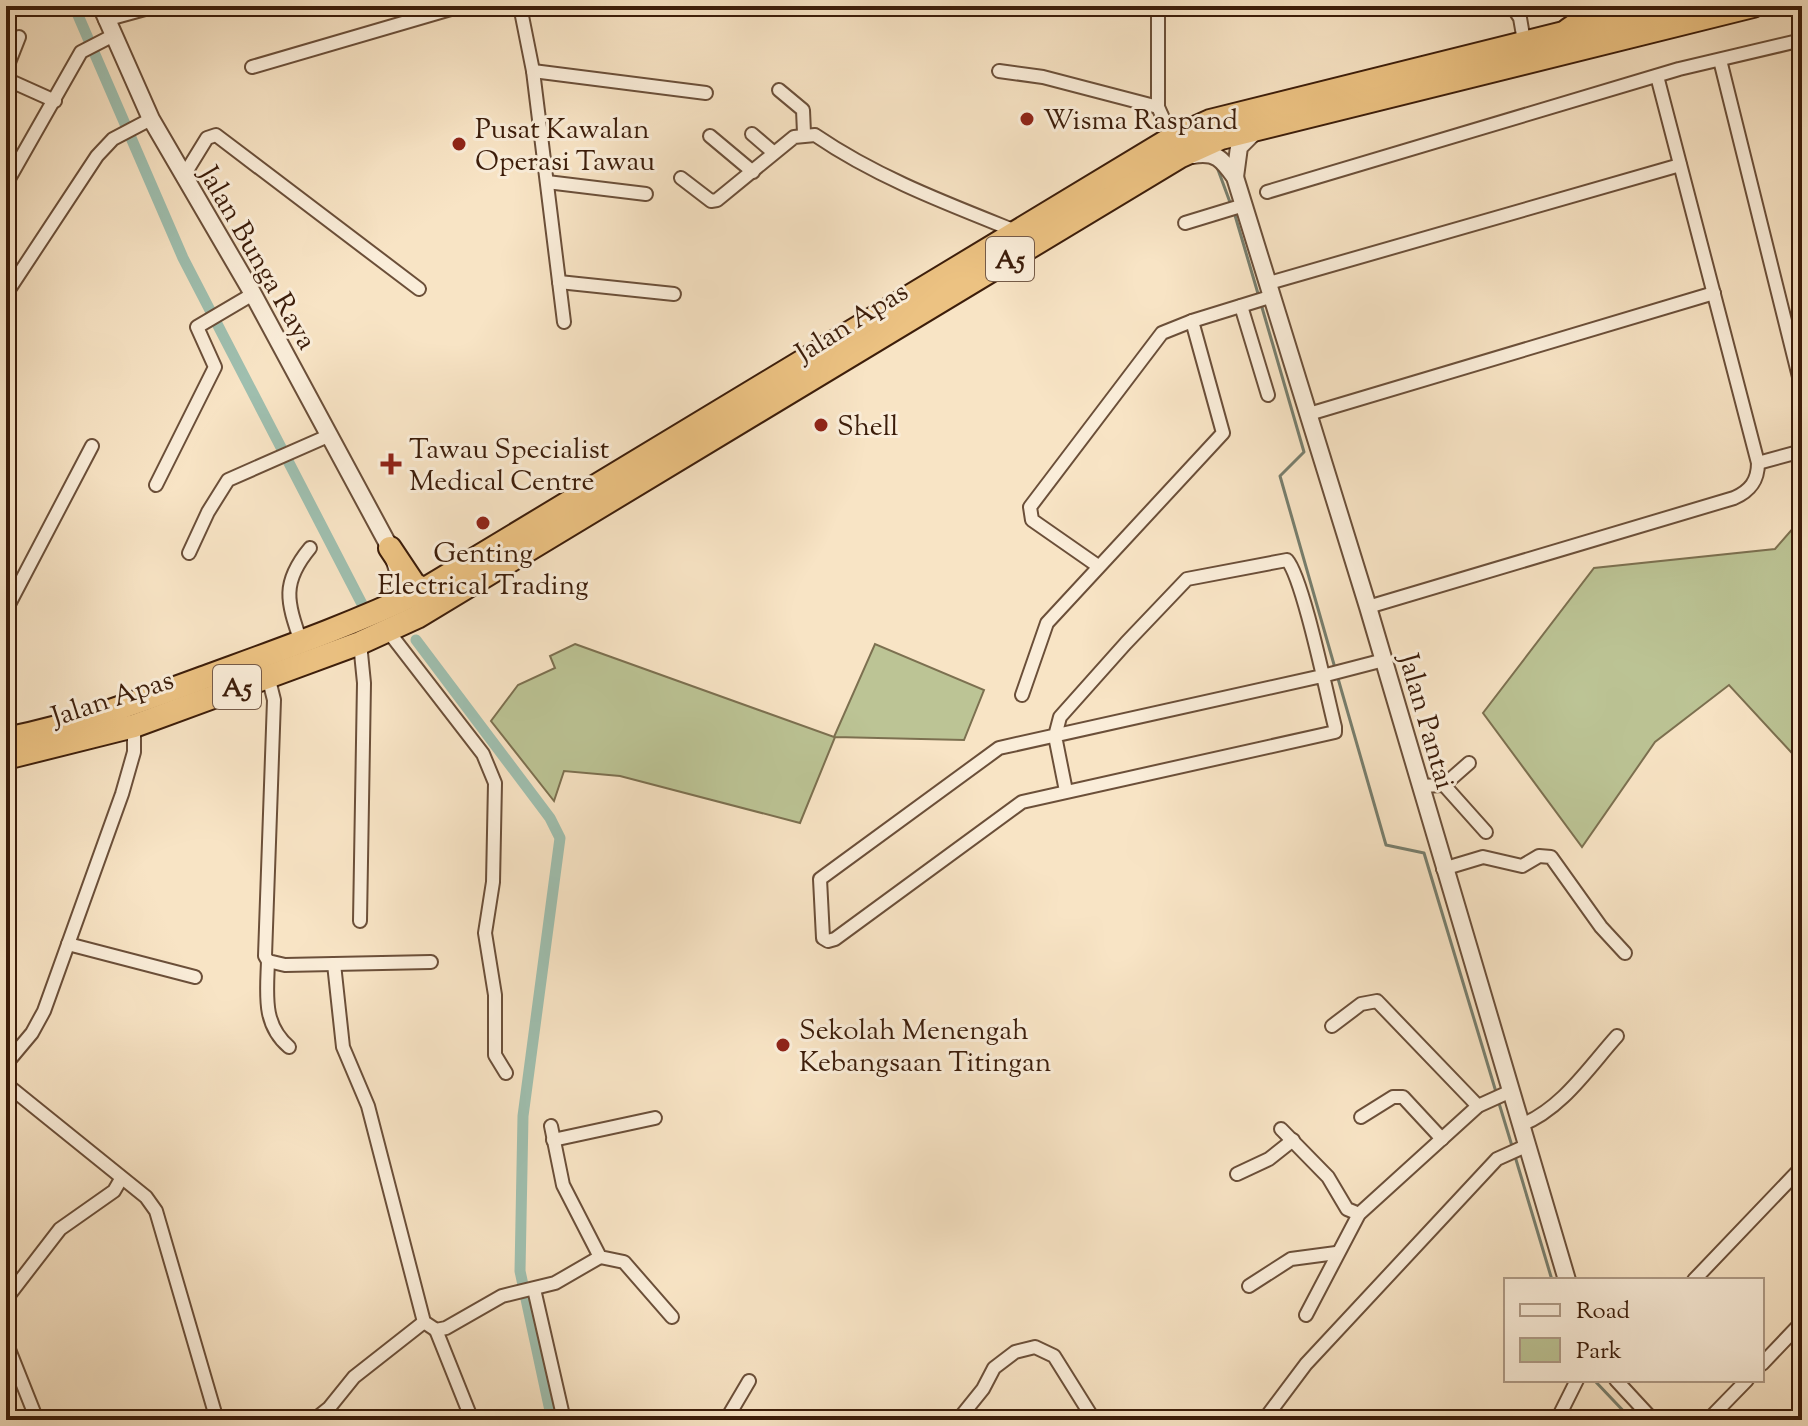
<svg xmlns="http://www.w3.org/2000/svg" width="1808" height="1426" viewBox="0 0 1808 1426" font-family="'Sorts Mill Goudy',serif">
  <style>
    .green { fill: #bcc495; stroke: #7c7050; stroke-width: 2 }
    .lines { fill: none; stroke-linecap: round; stroke-linejoin: round }
    .stream { stroke: #777e6d; stroke-width: 3 }
    .canal { stroke: #9fbfaf; stroke-width: 11 }
    .minor-casing { stroke: #6b4f39; stroke-width: 16 }
    .tertiary-casing { stroke: #6b4f39; stroke-width: 20 }
    .trunk-casing { stroke: #3c1d0a; stroke-width: 26 }
    .minor { stroke: #faedd9; stroke-width: 12 }
    .tertiary { stroke: #faedd9; stroke-width: 16 }
    .trunk { stroke: #ecc282; stroke-width: 22 }
    .poi-dot { fill: #8f2418; stroke: #faedd9; stroke-width: 3 }
    .labels { text-anchor: middle; stroke-width: 6; stroke-linejoin: round; paint-order: stroke }
    .shield { fill: #faedd9; stroke: #755b48; stroke-width: 2 }
    .shield-label { font-size: 26px; font-weight: bold; fill: #3c1d0a }
    .poi-label { font-size: 28px; fill: #3c1d0a; stroke: #faedd9; text-anchor: start }
    .street-label { font-size: 28px; fill: #3c1d0a; stroke: #faedd9 }
  </style>
  <rect width="100%" height="100%" fill="#f8e4c5"/>
  <filter id="stains"><feTurbulence type="fractalNoise" baseFrequency=".0025" numOctaves="4"/><feColorMatrix values="0 0 0 0 .2 0 0 0 0 .09 0 0 0 0 .02 0 0 0 .5 -.17"/></filter>
  <radialGradient id="worn" r=".72"><stop offset=".6" stop-color="#630" stop-opacity="0"/><stop offset="1" stop-color="#630" stop-opacity=".3"/></radialGradient>
  <!-- green -->
  <g class="green">
    <path d="M1802 518V764L1729 685 1655 742 1582 847 1483 713 1594 568 1775 549Z"/>
    <path d="M575 644 834 737 875 644 984 690 964 740 835 737 800 823 620 776 564 771 554 801 491 721 518 685 555 668 550 656Z"/>
  </g>
  <g class="lines">
    <!-- stream -->
    <g class="stream">
      <path d="M1217 167 1231 205"/>
      <path d="M1234 212 1259 297"/>
      <path d="M1261 304 1304 452 1280 476 1335 668"/>
      <path d="M1337 675 1386 845 1424 853 1496 1092"/>
      <path d="M1498 1100 1512 1146"/>
      <path d="M1514 1153 1552 1280"/>
      <path d="M1594 1380 1632 1420"/>
    </g>
    <!-- canal -->
    <g class="canal">
      <path d="M74 6 183 258 362 604"/>
      <path d="M416 640 550 818 560 838 523 1116 520 1271 552 1420"/>
    </g>
    <!-- minor casing -->
    <g class="minor-casing">
      <g id="minor">
        <path d="M520 6 533 71 564 322"/>
        <path d="M749 6 750 7"/>
        <path d="M1158 6V107L1172 138"/>
        <path d="M1512 6 1520 18 1524 41"/>
        <path d="M105 20 156 6"/>
        <path d="M1720 60 1802 389"/>
        <path d="M252 67 461 6"/>
        <path d="M6 70 19 37"/>
        <path d="M533 71 706 93"/>
        <path d="M999 71 1043 77 1158 107"/>
        <path d="M6 79 55 101"/>
        <path d="M779 90 803 110 804 133"/>
        <path d="M752 134 773 152"/>
        <path d="M710 136 753 172"/>
        <path d="M183 177 207 138 216 135 419 289"/>
        <path d="M681 178 711 201 717 200 794 137 815 135C878 178 948 204 1018 232"/>
        <path d="M547 182 646 194"/>
        <path d="M6 184 81 52 112 36"/>
        <path d="M1267 192 1679 69 1802 40"/>
        <path d="M1185 223 1244 205"/>
        <path d="M559 282 674 294"/>
        <path d="M1269 283 1680 165"/>
        <path d="M6 294 97 156 113 139 151 119"/>
        <path d="M1241 306 1268 395"/>
        <path d="M1309 414 1714 293"/>
        <path d="M1758 463 1802 451"/>
        <path d="M156 485 215 367 197 327 253 294"/>
        <path d="M189 553 208 512 228 480 328 436"/>
        <path d="M1098 566 1032 520 1030 507 1162 333 1192 321"/>
        <path d="M1368 607 1734 498C1750 491 1758 481 1758 463L1657 76"/>
        <path d="M6 610 92 446"/>
        <path d="M388 631 483 754 495 783 493 882 485 933 495 995V1055L506 1073"/>
        <path d="M301 642C287 601 281 583 310 548"/>
        <path d="M268 676 274 700 265 956 268 961 285 965 431 962"/>
        <path d="M1022 695 1047 623 1223 433 1192 321 1273 296"/>
        <path d="M1444 785 1486 832"/>
        <path d="M1420 786 1444 785 1469 763"/>
        <path d="M1066 791 1055 736 1060 717 1126 643 1187 579 1287 560C1303 578 1327 696 1335 727V732L1022 802 835 939 828 941 823 938 820 879 999 748 1322 676 1330 674 1384 660"/>
        <path d="M1443 869 1483 857 1522 866 1539 856 1551 857 1601 927 1625 953"/>
        <path d="M360 921 364 683 360 643"/>
        <path d="M68 944 195 977"/>
        <path d="M268 961C267 994 262 1024 289 1047"/>
        <path d="M334 964 343 1047 368 1106 424 1322 436 1330 446 1328 502 1296 555 1283 600 1257"/>
        <path d="M1332 1026 1361 1004 1377 1001 1478 1106"/>
        <path d="M6 1064 32 1033 44 1011 122 794 134 752V726"/>
        <path d="M6 1084 146 1197 156 1211 217 1420"/>
        <path d="M1361 1117 1393 1097H1403L1442 1139"/>
        <path d="M1521 1125C1562 1109 1589 1067 1617 1036"/>
        <path d="M551 1126 563 1185 600 1257 624 1262 672 1317"/>
        <path d="M1281 1129 1328 1177 1347 1209 1359 1214"/>
        <path d="M553 1140 655 1118"/>
        <path d="M1237 1174 1269 1159 1293 1140"/>
        <path d="M1694 1280 1802 1167"/>
        <path d="M1249 1286 1291 1259 1336 1253"/>
        <path d="M534 1289 564 1420"/>
        <path d="M6 1299 60 1229 114 1191 121 1179"/>
        <path d="M1306 1315 1359 1214 1478 1106 1511 1091"/>
        <path d="M436 1330 472 1420"/>
        <path d="M6 1342 37 1420"/>
        <path d="M1762 1364 1802 1322"/>
        <path d="M1616 1380 1653 1420"/>
        <path d="M314 1420 329 1408 354 1377 424 1322"/>
        <path d="M726 1420 749 1381"/>
        <path d="M958 1420 983 1389 994 1368 1015 1352 1035 1347 1054 1356 1094 1420"/>
        <path d="M1264 1420 1306 1364 1497 1159 1528 1145"/>
        <path d="M1557 1420 1577 1380"/>
        <path d="M1708 1420 1747 1380"/>
      </g>
    </g>
    <!-- tertiary casing -->
    <g class="tertiary-casing">
      <g id="tertiary">
        <path d="M101 6 151 119 253 294 390 548C398 570 408 588 386 605"/>
        <path d="M1605 6 1609 32"/>
        <path d="M1193 155C1216 151 1222 159 1235 177L1368 607 1567 1280"/>
        <path d="M1235 177 1239 147 1256 130"/>
      </g>
    </g>
    <!-- trunk casing -->
    <g class="trunk-casing">
      <g id="trunk">
        <path d="M1568 30 1584 19 1592 6"/>
        <path d="M390 548 414 584 435 596"/>
        <path d="M6 739C77 725 143 700 211 675 282 649 353 624 422 591L1172 138 1210 121 1672 6"/>
        <path d="M6 758 134 726 360 643 417 617 1179 157 1221 138 1753 6"/>
      </g>
    </g>
    <!-- minor -->
    <use href="#minor" class="minor"/>
    <!-- tertiary -->
    <use href="#tertiary" class="tertiary"/>
    <!-- trunk -->
    <use href="#trunk" class="trunk"/>
  </g>
  <!-- markers -->
  <g class="poi-dot">
    <circle cx="1027" cy="119" r="8"/>
    <circle cx="459" cy="144" r="8"/>
    <circle cx="821" cy="425" r="8"/>
    <path d="M387 452h8v8h8v8h-8v8h-8v-8h-8v-8h8z"/>
    <circle cx="483" cy="523" r="8"/>
    <circle cx="783" cy="1045" r="8"/>
  </g>
  <g class="labels">
    <!-- shield labels -->
    <g class="shield">
      <rect x="986" y="237" width="48" height="44" rx="6"/>
      <rect x="213" y="665" width="48" height="44" rx="6"/>
    </g>
    <g class="shield-label">
      <text x="1010" y="268">A5</text>
      <text x="237" y="696">A5</text>
    </g>
    <!-- poi labels -->
    <g class="poi-label">
      <text x="1043" y="129">Wisma Raspand</text>
      <text x="475" y="138">Pusat Kawalan<tspan x="475" dy="32">Operasi Tawau</tspan></text>
      <text x="837" y="435">Shell</text>
      <text x="409" y="458">Tawau Specialist<tspan x="409" dy="32">Medical Centre</tspan></text>
      <text x="483" y="562" text-anchor="middle">Genting<tspan x="483" dy="32">Electrical Trading</tspan></text>
      <text x="799" y="1039">Sekolah Menengah<tspan x="799" dy="32">Kebangsaan Titingan</tspan></text>
    </g>
    <!-- street labels -->
    <g class="street-label">
      <text transform="translate(259 257) rotate(60)" y="10">Jalan Bunga Raya</text>
      <text transform="translate(851 321) rotate(-32)" y="10">Jalan Apas</text>
      <text transform="translate(112 697) rotate(-18)" y="10">Jalan Apas</text>
      <text transform="translate(1428 721) rotate(74)" y="10">Jalan Pantai</text>
    </g>
  </g>
  <!-- margin -->
  <rect width="1808" height="1426" fill="none" stroke="#f8e4c5" stroke-width="32"/>
  <rect x="8" y="8" width="1792" height="1410" fill="none" stroke="#3c1d0a" stroke-width="4"/>
  <rect x="16" y="16" width="1776" height="1394" fill="none" stroke="#3c1d0a" stroke-width="2"/>
  <!-- legend -->
  <rect x="1504" y="1278" width="260" height="104" fill="#faedd9" stroke="#ae9a86" stroke-width="2"/>
  <rect x="1520" y="1304" width="40" height="12" fill="#faedd9" stroke="#ae9a86" stroke-width="2"/>
  <text x="1576" y="1318" font-size="24" fill="#3c1d0a">Road</text>
  <rect x="1520" y="1338" width="40" height="24" fill="#bcc495" stroke="#ae9a86" stroke-width="2"/>
  <text x="1576" y="1358" font-size="24" fill="#3c1d0a">Park</text>
  <rect width="100%" height="100%" filter="url(#stains)"/>
  <rect width="100%" height="100%" fill="url(#worn)"/>
</svg>
